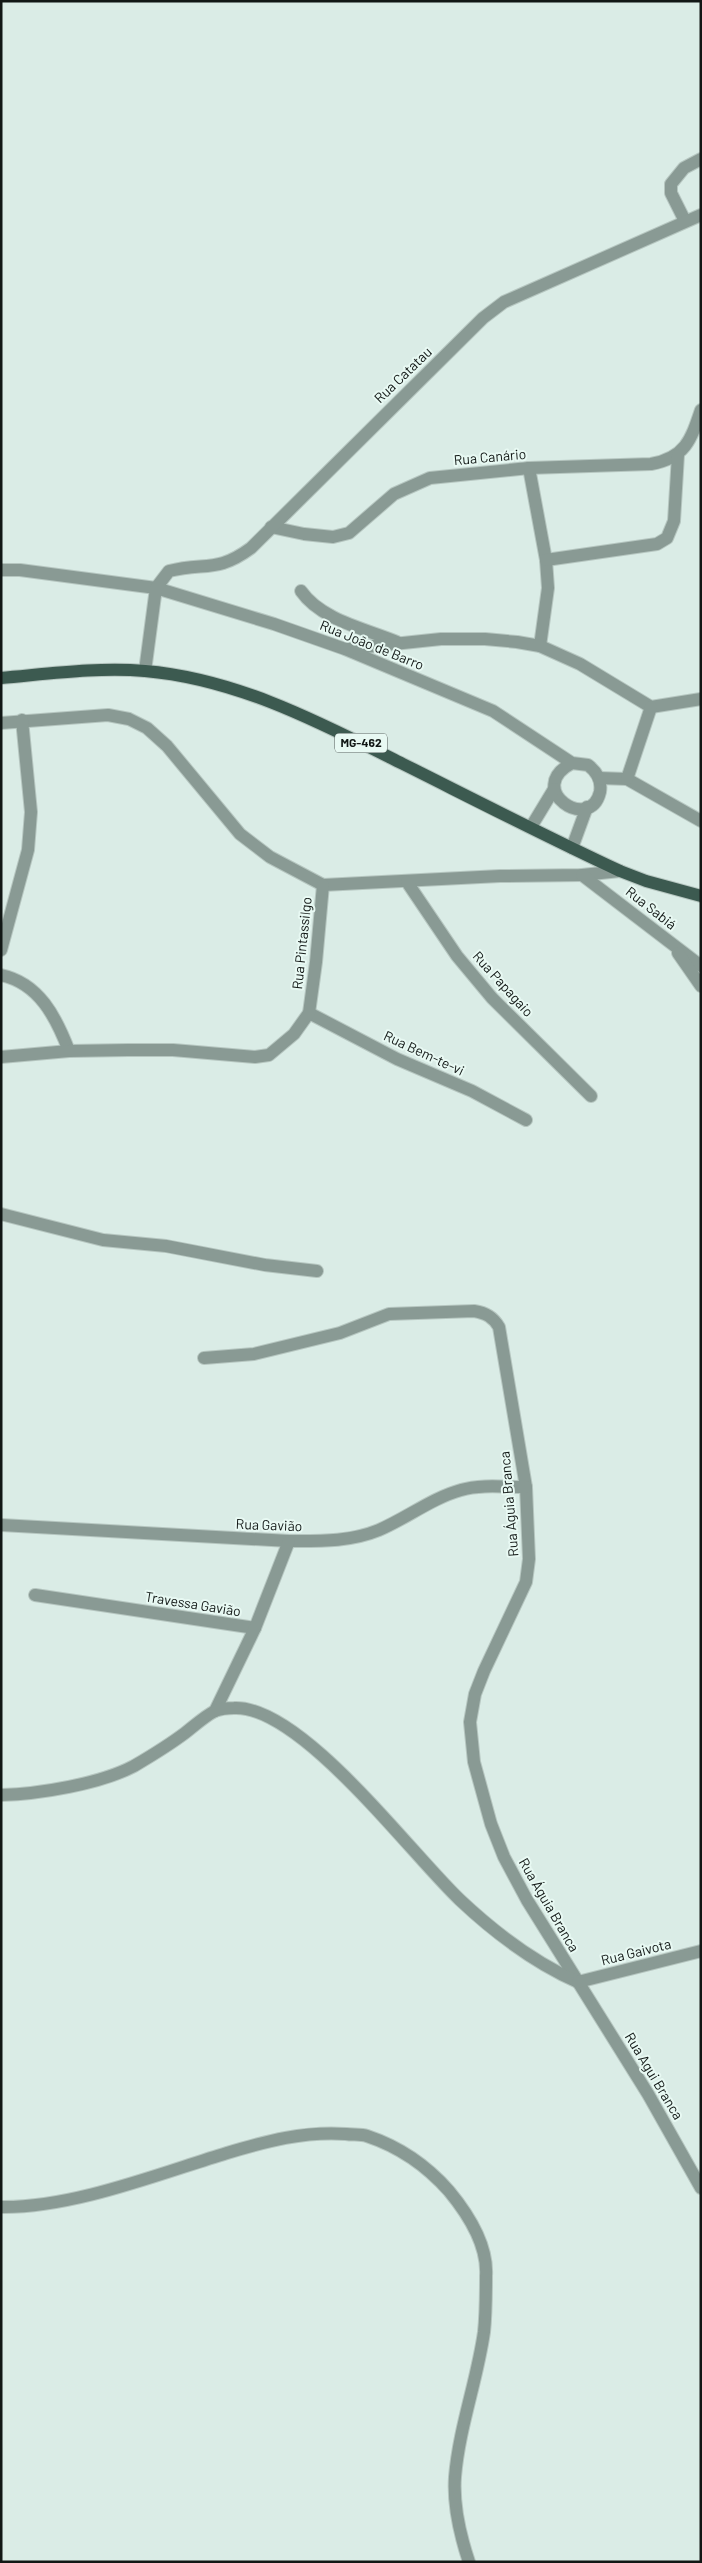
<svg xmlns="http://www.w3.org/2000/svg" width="702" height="2563" viewBox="0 0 702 2563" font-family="Barlow,sans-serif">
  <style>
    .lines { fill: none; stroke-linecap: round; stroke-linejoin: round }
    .street-casing { stroke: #b6c6c0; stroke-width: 14 }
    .primary-casing { stroke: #b6c6c0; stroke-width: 14 }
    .street { stroke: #899a94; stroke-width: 12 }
    .primary { stroke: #3c5a50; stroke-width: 12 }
    .labels { text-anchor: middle; stroke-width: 4; stroke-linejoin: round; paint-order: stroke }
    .shield { fill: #e8f9f3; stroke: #525b58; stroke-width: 1 }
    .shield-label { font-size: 12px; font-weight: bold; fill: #111715 }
    .street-label { font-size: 14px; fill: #111715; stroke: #e8f9f3 }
  </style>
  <rect width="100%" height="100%" fill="#daece6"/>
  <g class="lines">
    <!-- street casing -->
    <g class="street-casing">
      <g id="street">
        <path d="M685 221 671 193V184L684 168 701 159"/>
        <path d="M529 468 546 560 548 588 540 646"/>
        <path d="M271 527 304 534 333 537 349 533 394 494 430 478 529 468 651 464C685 458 691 440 701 410"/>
        <path d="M546 560 657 544 667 538 674 521 678 455"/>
        <path d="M1 570H20L156 588 274 624 345 649 493 711 572 763 588 765C597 772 602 780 600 792 590 834 523 789 572 763"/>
        <path d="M301 591C321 620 366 629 397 642"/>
        <path d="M346 649 441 639H485L517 642 540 646 580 664 651 707 701 699"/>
        <path d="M145 671 156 588 169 571C206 562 217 573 251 548L483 318 504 302 701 215"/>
        <path d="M1 723 108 715 129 719 147 728 167 746 240 834 270 857 323 885 500 876 582 875 620 871"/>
        <path d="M599 778 627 779 701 821"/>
        <path d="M627 779 651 707"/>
        <path d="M531 827 554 789"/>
        <path d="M572 848 587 807"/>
        <path d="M582 875 701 966"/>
        <path d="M407 882 457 956 492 998 591 1096"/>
        <path d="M1 950 28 850 31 812 22 720"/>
        <path d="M678 953 701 986"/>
        <path d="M1 975C39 983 56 1017 69 1051"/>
        <path d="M309 1013 397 1059 472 1091 526 1120"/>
        <path d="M1 1057 69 1051 128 1050H173L255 1057 269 1055 294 1034 309 1013 316 962 323 885"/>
        <path d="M1 1214 103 1240 166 1246 265 1265 317 1271"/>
        <path d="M204 1358 254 1354 340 1333 389 1314 474 1311C486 1313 493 1317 499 1327L526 1487 529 1559 526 1582 484 1671 475 1694 470 1722 474 1762 491 1824 504 1857 527 1900 648 2094 701 2188"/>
        <path d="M1 1525 289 1541C319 1541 350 1542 379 1530 407 1518 432 1498 461 1490 481 1484 505 1487 526 1487"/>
        <path d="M35 1595 255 1628"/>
        <path d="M215 1711 255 1628 289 1541"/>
        <path d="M1 1795C39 1794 100 1784 134 1766 151 1756 169 1745 185 1733 194 1726 205 1716 215 1711 220 1709 229 1708 234 1708 301 1705 412 1855 460 1900 494 1932 535 1963 578 1982"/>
        <path d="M578 1982 701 1951"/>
        <path d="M1 2207C73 2208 158 2174 227 2153 267 2141 304 2131 346 2134 353 2135 361 2134 367 2136 400 2147 427 2166 449 2191 468 2214 488 2245 486 2276 486 2295 486 2314 484 2332 477 2381 459 2428 455 2477 453 2505 460 2535 469 2562"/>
      </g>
    </g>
    <!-- primary casing -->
    <g class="primary-casing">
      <path id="primary" d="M1 678C48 674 97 667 145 671 238 679 321 723 403 764 475 800 547 837 620 871L646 881 701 896"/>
    </g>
    <!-- street -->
    <use href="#street" class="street"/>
    <!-- primary -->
    <use href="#primary" class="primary"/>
  </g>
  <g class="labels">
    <!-- shield labels -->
    <rect class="shield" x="335" y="733.5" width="52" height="19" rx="4"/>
    <g class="shield-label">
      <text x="361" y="747">MG-462</text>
    </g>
    <!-- street labels -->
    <g class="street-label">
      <text transform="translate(403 375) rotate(-44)" y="5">Rua Catatau</text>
      <text transform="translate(490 457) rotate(-5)" y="5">Rua Canário</text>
      <text transform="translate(372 645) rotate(22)" y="5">Rua João de Barro</text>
      <text transform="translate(651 908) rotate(38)" y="5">Rua Sabiá</text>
      <text transform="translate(302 943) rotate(-84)" y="5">Rua Pintassilgo</text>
      <text transform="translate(503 984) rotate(48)" y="5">Rua Papagaio</text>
      <text transform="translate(424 1053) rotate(25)" y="5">Rua Bem-te-vi</text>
      <text transform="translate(509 1504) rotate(-95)" y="5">Rua Águia Branca</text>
      <text transform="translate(269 1525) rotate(2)" y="5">Rua Gavião</text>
      <text transform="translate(193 1604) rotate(9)" y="5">Travessa Gavião</text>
      <text transform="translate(549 1905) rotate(60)" y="5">Rua Águia Branca</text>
      <text transform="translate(636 1952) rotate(-14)" y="5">Rua Gaivota</text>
      <text transform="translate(654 2076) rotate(59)" y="5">Rua Agui Branca</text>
    </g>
  </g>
  <!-- border -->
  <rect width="702" height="2563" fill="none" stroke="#111715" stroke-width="5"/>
</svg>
